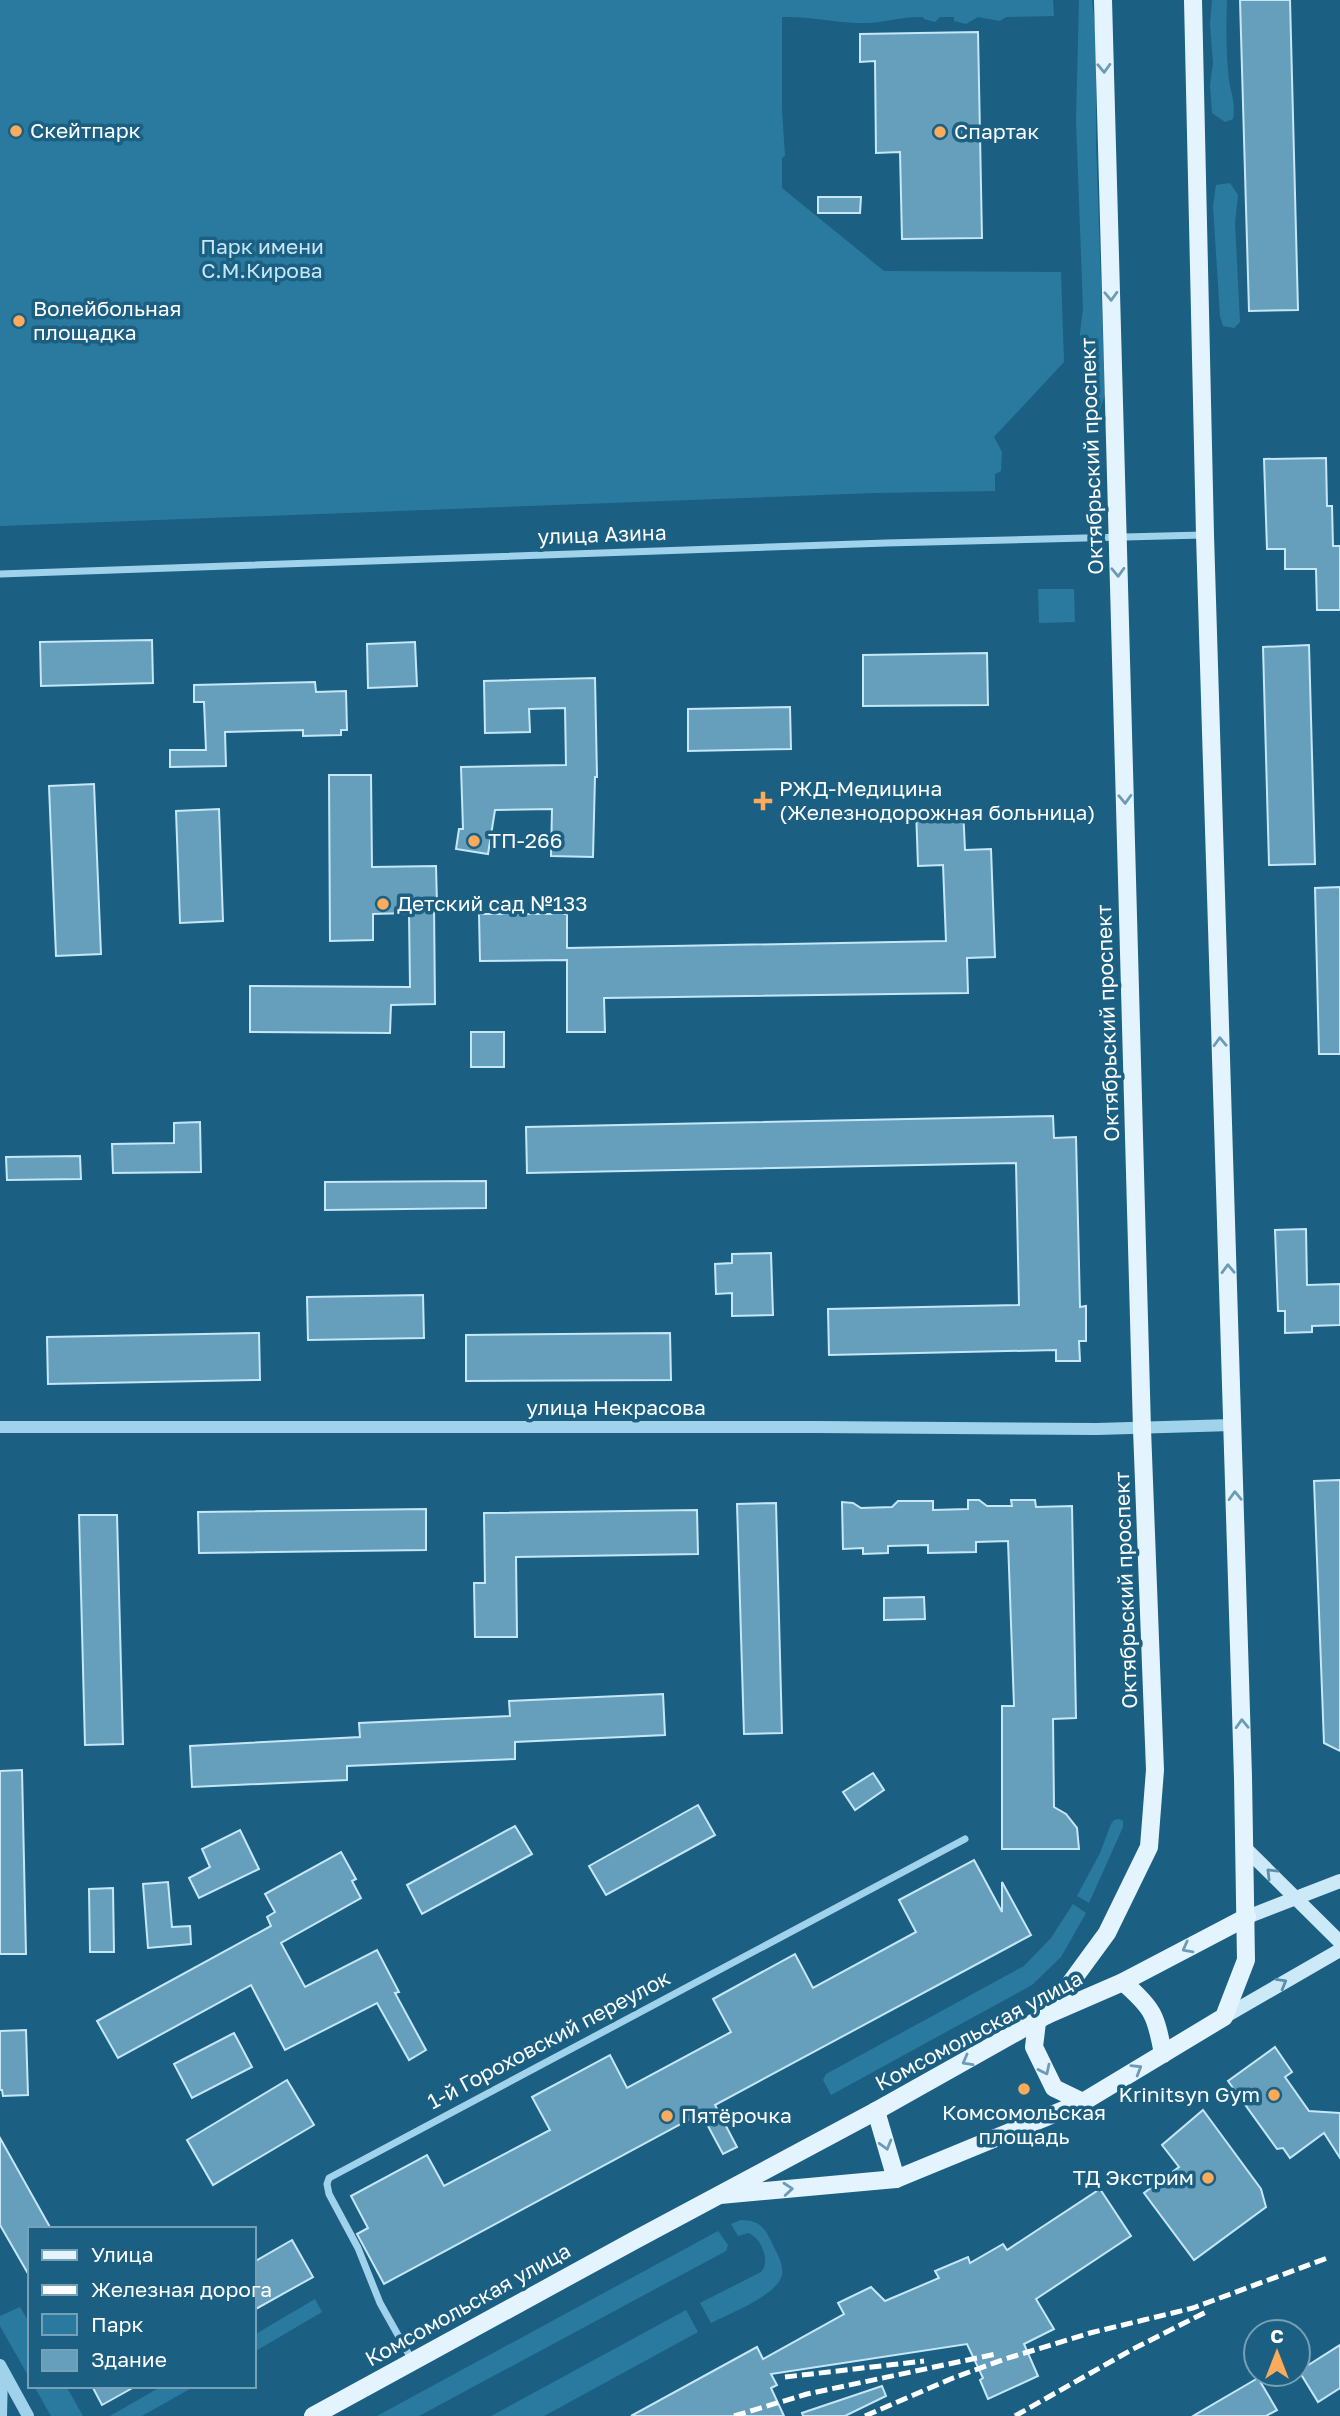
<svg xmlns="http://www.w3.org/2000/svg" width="1340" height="2416" viewBox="0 0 1340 2416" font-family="'Golos Text',sans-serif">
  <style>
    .green { fill: #2a7a9f }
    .building { fill: #669fbb; stroke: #c5e7f8; stroke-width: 2 }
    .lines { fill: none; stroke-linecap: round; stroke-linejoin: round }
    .minor { stroke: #a0d3eb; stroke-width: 7 }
    .tertiary { stroke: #a0d3eb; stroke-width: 12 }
    .secondary { stroke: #cce9f8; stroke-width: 14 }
    .primary { stroke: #e4f4ff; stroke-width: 18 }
    .rail { stroke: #fff; stroke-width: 5; stroke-dasharray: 12 5; stroke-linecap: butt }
    .oneway { stroke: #6b9bb5 }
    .oneway2 { stroke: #5990ac }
    .poi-dot { fill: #fcaa5c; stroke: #1b6083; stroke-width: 2.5 }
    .labels { text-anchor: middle; stroke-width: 7; stroke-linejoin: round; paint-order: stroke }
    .poi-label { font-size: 21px; fill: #fff; stroke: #1b6083; text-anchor: start }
    .park-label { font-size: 21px; fill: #c5e7f8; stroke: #1b6083 }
    .street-label { font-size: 21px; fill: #fff; stroke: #1b6083 }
  </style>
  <rect width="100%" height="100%" fill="#1b6083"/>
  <!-- green -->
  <g class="green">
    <path d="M0 0H1053L1054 16 1006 17 1000 21 978 17 966 24 954 21V17H940L935 22 924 19 923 17C901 16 881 24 858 23 832 22 807 16 782 17V110L785 156 782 158V188L884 271 1061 272 1064 362 994 437 1002 452 1001 471 995 474V491L874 493 0 526Z"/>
    <path d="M1079 0H1092L1096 35V143L1105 395 1098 415 1091 412 1086 404 1080 333 1083 308 1076 121Z"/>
    <path d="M1212 0H1227C1226 26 1226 54 1229 80 1231 94 1236 104 1233 119L1225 122 1212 113 1210 85 1213 63 1210 24Z"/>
    <path d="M1230 183 1238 195 1235 223 1240 322 1234 328 1223 326 1220 316 1213 206 1216 185Z"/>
    <path d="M1038 589H1074L1075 622 1039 623Z"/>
    <path d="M1119 1819 1123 1821V1827L1089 1903 1077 1896 1100 1853 1111 1824 1114 1820Z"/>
    <path d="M1073 1904 1086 1913 1061 1957 1032 1985 831 2095 823 2080 826 2074 1024 1966 1051 1938Z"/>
    <path d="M741 2220C757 2220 764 2226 770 2239 775 2250 784 2263 782 2275 778 2295 728 2314 711 2323L700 2303 761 2272C771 2261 761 2237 748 2233L738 2236 731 2224Z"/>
    <path d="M718 2231 728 2245 726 2251 419 2416H377Z"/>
    <path d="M315 2299 322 2312 254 2352V2335Z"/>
    <path d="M20 2307 30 2324V2379L0 2326V2316Z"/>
    <path d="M686 2310 698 2332 544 2416H491Z"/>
    <path d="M34 2386H66L83 2416H51Z"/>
    <path d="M162 2386H195L142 2416H110Z"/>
  </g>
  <!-- building -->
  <g class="building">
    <path d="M1240 0H1290L1298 310 1249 311Z"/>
    <path d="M978 32 982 238 902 239 900 152 876 153 875 61 860 62V34Z"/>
    <path d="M818 197H861L860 213H818Z"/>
    <path d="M1326 458 1327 506H1332L1333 546H1340V610H1317L1316 569H1285V549H1267L1264 459Z"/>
    <path d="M152 640 153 683 41 686 40 642Z"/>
    <path d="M415 642 417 686 368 688 367 644Z"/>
    <path d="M1309 645 1315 864 1269 865 1263 647Z"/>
    <path d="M987 653 988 705 863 706V655Z"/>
    <path d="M595 678 597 777H595L593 857 551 856 552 809 495 810 488 854 456 849 459 829H463L461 767 566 765 565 708 529 709 530 732 485 733 484 681Z"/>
    <path d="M315 682 316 692 346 691 347 730H341V735L303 736V730L225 732 226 766 170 767V750H206L204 702H194V685Z"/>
    <path d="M790 707 791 749 688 751V709Z"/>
    <path d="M329 775H371L372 867 436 866 437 904H434L435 1004 391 1005 390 1033 250 1032V986L410 987 409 913 373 914V940L330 941Z"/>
    <path d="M94 784 101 954 56 956 49 786Z"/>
    <path d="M963 808 965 850 991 849 995 957 967 958 968 993 604 998 605 1032H567V960L480 961 479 914H567V948L946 941 943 865 918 866 916 809Z"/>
    <path d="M219 809 223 921 180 923 176 811Z"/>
    <path d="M1340 887V1054H1319L1315 888Z"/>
    <rect x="471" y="1032" width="33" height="35"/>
    <path d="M1053 1116 1054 1138 1076 1137 1080 1307 1086 1306V1341H1079L1080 1361H1056V1350L829 1355 828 1309 1019 1305 1016 1163 527 1173 526 1127Z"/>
    <path d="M200 1122 201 1172 113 1173 112 1144 174 1143V1123Z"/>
    <path d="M80 1156 81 1179 7 1180 6 1157Z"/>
    <path d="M486 1181V1208L325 1210V1182Z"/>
    <path d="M1306 1229 1307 1285 1340 1284V1325L1312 1326V1332L1285 1333V1311H1278L1275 1230Z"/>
    <path d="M771 1253 773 1315 732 1316V1293L716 1294 715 1264 732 1263V1254Z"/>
    <path d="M423 1295 424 1338 308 1340 307 1297Z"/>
    <path d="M259 1333 260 1380 48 1384 47 1337Z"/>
    <path d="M670 1333 671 1380 466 1381V1335Z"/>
    <path d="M1340 1480V1751L1324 1743 1314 1481Z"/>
    <path d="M968 1500H979L987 1506H1012L1011 1500H1035L1036 1507 1072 1506 1076 1718 1053 1719 1054 1807 1066 1814 1077 1828 1079 1849H1002V1706H1014L1008 1541 976 1542V1552L928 1553V1545L888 1546V1553L863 1554V1548L843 1549 842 1502 853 1503 861 1508 892 1507 898 1501H933V1510L968 1509Z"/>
    <path d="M776 1503 782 1733 744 1734 737 1504Z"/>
    <path d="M426 1509V1550L199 1553 198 1512Z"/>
    <path d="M697 1510 698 1554 516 1557 517 1637H475L474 1583H485L484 1513Z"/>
    <path d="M79 1515H117L123 1744 85 1745Z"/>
    <path d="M924 1597 925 1619 884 1620V1598Z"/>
    <path d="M663 1694 665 1735 515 1742V1759L347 1766V1780L192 1787 190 1746 360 1737 359 1723 510 1716 509 1701Z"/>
    <path d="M22 1770 26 1954H0V1771Z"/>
    <path d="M873 1773 884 1790 855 1810 843 1792Z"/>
    <path d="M698 1805 715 1835 606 1895 589 1866Z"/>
    <path d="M515 1826 532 1854 422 1914 407 1885Z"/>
    <path d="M240 1830 259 1869 199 1898 189 1878 210 1867 202 1849Z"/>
    <path d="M341 1852 356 1879 352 1881 361 1898 281 1943 305 1987 377 1950 399 1992 395 1993 426 2050 409 2060 377 2003 285 2050 251 1985 118 2058 97 2021 271 1926 267 1917 275 1912 265 1894Z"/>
    <path d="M974 1860 1002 1912V1882L1031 1935 715 2105 737 2147 723 2154 701 2113 384 2284 357 2234 368 2228 351 2196 427 2155 444 2186 550 2130 532 2097 610 2055 627 2088 731 2032 713 1999 795 1954 813 1988 916 1932 899 1900Z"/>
    <path d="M168 1882 172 1927 190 1926 191 1944 148 1948 143 1884Z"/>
    <path d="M113 1888 114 1952H90L89 1889Z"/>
    <path d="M26 2030 28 2095 3 2096 2 2090H0V2031Z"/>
    <path d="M234 2033 252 2067 192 2098 174 2064Z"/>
    <path d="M1275 2047 1292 2072 1285 2077 1309 2111 1340 2113V2158L1324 2133 1290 2158 1283 2148 1277 2149 1228 2081Z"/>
    <path d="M287 2080 314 2125 213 2185 187 2140Z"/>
    <path d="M1203 2110 1261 2189 1266 2207 1194 2260 1144 2193 1179 2167 1162 2145Z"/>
    <path d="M0 2138 51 2229H30V2277L0 2225Z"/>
    <path d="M1100 2189 1131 2236 1036 2299 1054 2329 1024 2344 1038 2376 988 2399 980 2380 983 2378 967 2344 771 2374 777 2385 771 2388 784 2416H631L757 2347 763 2359 844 2314 838 2303 871 2287 885 2301 939 2278 935 2271 968 2257 970 2263 1003 2244 1007 2250Z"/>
    <path d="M292 2240 313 2277 254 2310V2262Z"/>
    <path d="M1340 2345V2388L1318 2402 1299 2371Z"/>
    <path d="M1258 2378 1277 2410 1266 2416H1193Z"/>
    <path d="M92 2386H136L102 2405Z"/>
    <path d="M882 2386 886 2396 845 2416H803L802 2413Z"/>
  </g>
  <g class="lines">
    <!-- minor -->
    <g class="minor">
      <path d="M0 574 886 543 1203 535"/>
      <path d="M412 2360 380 2303 358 2248 329 2194 327 2184 329 2178 965 1839"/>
    </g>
    <!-- tertiary -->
    <g class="tertiary">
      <path d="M0 1427H816L1097 1429 1232 1425"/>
      <path d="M0 2365 28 2416"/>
      <path d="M1 2416 2 2372"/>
    </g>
    <!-- secondary -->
    <g class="secondary">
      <path d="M1245 1848 1340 1942"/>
      <path d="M1247 1917 1340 1881"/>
      <path d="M1224 2017 1340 1950"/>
    </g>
    <!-- primary -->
    <g class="primary">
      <path d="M1123 1982C1153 2008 1156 2015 1163 2054"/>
      <path d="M1047 2015 1107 1933 1149 1847 1155 1770 1142 1429 1103 0"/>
      <path d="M1037 2022 1034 2047 1054 2088 1083 2102"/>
      <path d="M876 2111 896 2179"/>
      <path d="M720 2195 896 2179 1083 2102 1224 2017 1246 1960 1243 1777 1205 535 1193 0"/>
      <path d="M313 2416 635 2240 876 2111 1047 2015 1123 1982 1247 1917"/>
    </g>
    <!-- rail -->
    <g class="rail">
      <path d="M785 2377 924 2361"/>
      <path d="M734 2416 807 2394 996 2354"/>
      <path d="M865 2416 953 2378 1005 2359 1090 2333 1193 2308 1330 2257"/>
      <path d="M1015 2416 1133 2349 1206 2312"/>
    </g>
  </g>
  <!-- one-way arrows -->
  <defs><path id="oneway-chevron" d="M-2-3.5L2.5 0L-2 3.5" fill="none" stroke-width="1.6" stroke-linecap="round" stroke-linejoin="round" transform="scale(1.75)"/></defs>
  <g class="oneway">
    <use href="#oneway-chevron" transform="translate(1104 68) rotate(88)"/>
    <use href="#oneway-chevron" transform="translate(1111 296) rotate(88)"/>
    <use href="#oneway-chevron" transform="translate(1118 572) rotate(88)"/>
    <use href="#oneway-chevron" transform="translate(1125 799) rotate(88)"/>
    <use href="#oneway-chevron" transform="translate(1220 1042) rotate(-92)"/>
    <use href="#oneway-chevron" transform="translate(1228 1269) rotate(-92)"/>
    <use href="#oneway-chevron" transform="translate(1235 1496) rotate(-92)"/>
    <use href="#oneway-chevron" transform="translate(1242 1724) rotate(-92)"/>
    <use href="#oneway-chevron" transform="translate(1187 1948) rotate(152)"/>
    <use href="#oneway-chevron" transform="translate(967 2061) rotate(151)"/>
    <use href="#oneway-chevron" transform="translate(1137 2069) rotate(-31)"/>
    <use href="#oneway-chevron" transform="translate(1045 2070) rotate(64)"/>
    <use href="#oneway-chevron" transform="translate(886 2145) rotate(74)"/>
    <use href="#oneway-chevron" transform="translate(788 2189) rotate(-5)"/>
  </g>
  <g class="oneway2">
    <use href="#oneway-chevron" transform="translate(1271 1873) rotate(-135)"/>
    <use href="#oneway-chevron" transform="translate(1282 1983) rotate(-30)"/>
  </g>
  <!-- markers -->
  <g class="poi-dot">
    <circle cx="16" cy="131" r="7"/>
    <circle cx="940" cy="132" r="7"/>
    <circle cx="19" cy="321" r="7"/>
    <path d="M759.5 790.5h7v7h7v7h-7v7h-7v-7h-7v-7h7z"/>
    <circle cx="474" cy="841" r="7"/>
    <circle cx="383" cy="904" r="7"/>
    <circle cx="1024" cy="2089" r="7"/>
    <circle cx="1274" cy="2095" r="7"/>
    <circle cx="667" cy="2116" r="7"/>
    <circle cx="1208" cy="2178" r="7"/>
  </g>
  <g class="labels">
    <!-- poi labels -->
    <g class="poi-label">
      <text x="30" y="138">Скейтпарк</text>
      <text x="954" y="139">Спартак</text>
      <text x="33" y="316">Волейбольная<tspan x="33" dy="24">площадка</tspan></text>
      <text x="779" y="796">РЖД-Медицина<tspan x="779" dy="24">(Железнодорожная больница)</tspan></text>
      <text x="488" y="848">ТП-266</text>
      <text x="397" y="911">Детский сад №133</text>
      <text x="1260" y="2102" text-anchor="end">Krinitsyn Gym</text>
      <text x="1024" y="2120" text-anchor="middle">Комсомольская<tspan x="1024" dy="24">площадь</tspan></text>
      <text x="681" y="2123">Пятёрочка</text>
      <text x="1194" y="2185" text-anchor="end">ТД Экстрим</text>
    </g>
    <!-- park labels -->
    <g class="park-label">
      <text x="262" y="254">Парк имени<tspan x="262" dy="24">С.М.Кирова</tspan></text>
    </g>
    <!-- street labels -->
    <g class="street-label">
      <text transform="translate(1092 456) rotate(-92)" y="7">Октябрьский проспект</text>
      <text transform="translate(602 535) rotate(-2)" y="7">улица Азина</text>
      <text transform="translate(1108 1023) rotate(-92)" y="7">Октябрьский проспект</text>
      <text x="616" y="1415">улица Некрасова</text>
      <text transform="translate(1126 1590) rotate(-92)" y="7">Октябрьский проспект</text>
      <text transform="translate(979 2031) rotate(-28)" y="7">Комсомольская улица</text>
      <text transform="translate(549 2040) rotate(-28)" y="7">1-й Гороховский переулок</text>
      <text transform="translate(468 2305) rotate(-29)" y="7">Комсомольская улица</text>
    </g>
  </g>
  <!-- legend -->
  <rect x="28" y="2227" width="228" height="161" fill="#1b6083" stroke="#76a0b5" stroke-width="2"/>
  <rect x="42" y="2250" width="35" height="10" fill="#e4f4ff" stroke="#76a0b5" stroke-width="2"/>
  <text x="91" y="2262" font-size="21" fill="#ffffff">Улица</text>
  <rect x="42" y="2285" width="35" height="10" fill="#ffffff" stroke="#76a0b5" stroke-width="2"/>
  <text x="91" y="2297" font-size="21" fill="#ffffff">Железная дорога</text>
  <rect x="42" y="2314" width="35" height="21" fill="#2a7a9f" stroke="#76a0b5" stroke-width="2"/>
  <text x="91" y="2332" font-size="21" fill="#ffffff">Парк</text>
  <rect x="42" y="2350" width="35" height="21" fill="#669fbb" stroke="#76a0b5" stroke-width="2"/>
  <text x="91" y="2367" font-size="21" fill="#ffffff">Здание</text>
  <!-- north arrow -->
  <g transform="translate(1277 2353)"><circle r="33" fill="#1b6083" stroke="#76a0b5" stroke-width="2"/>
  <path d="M0-5L12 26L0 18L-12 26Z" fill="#fcaa5c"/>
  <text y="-10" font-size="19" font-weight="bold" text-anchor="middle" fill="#ffffff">С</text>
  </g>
</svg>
